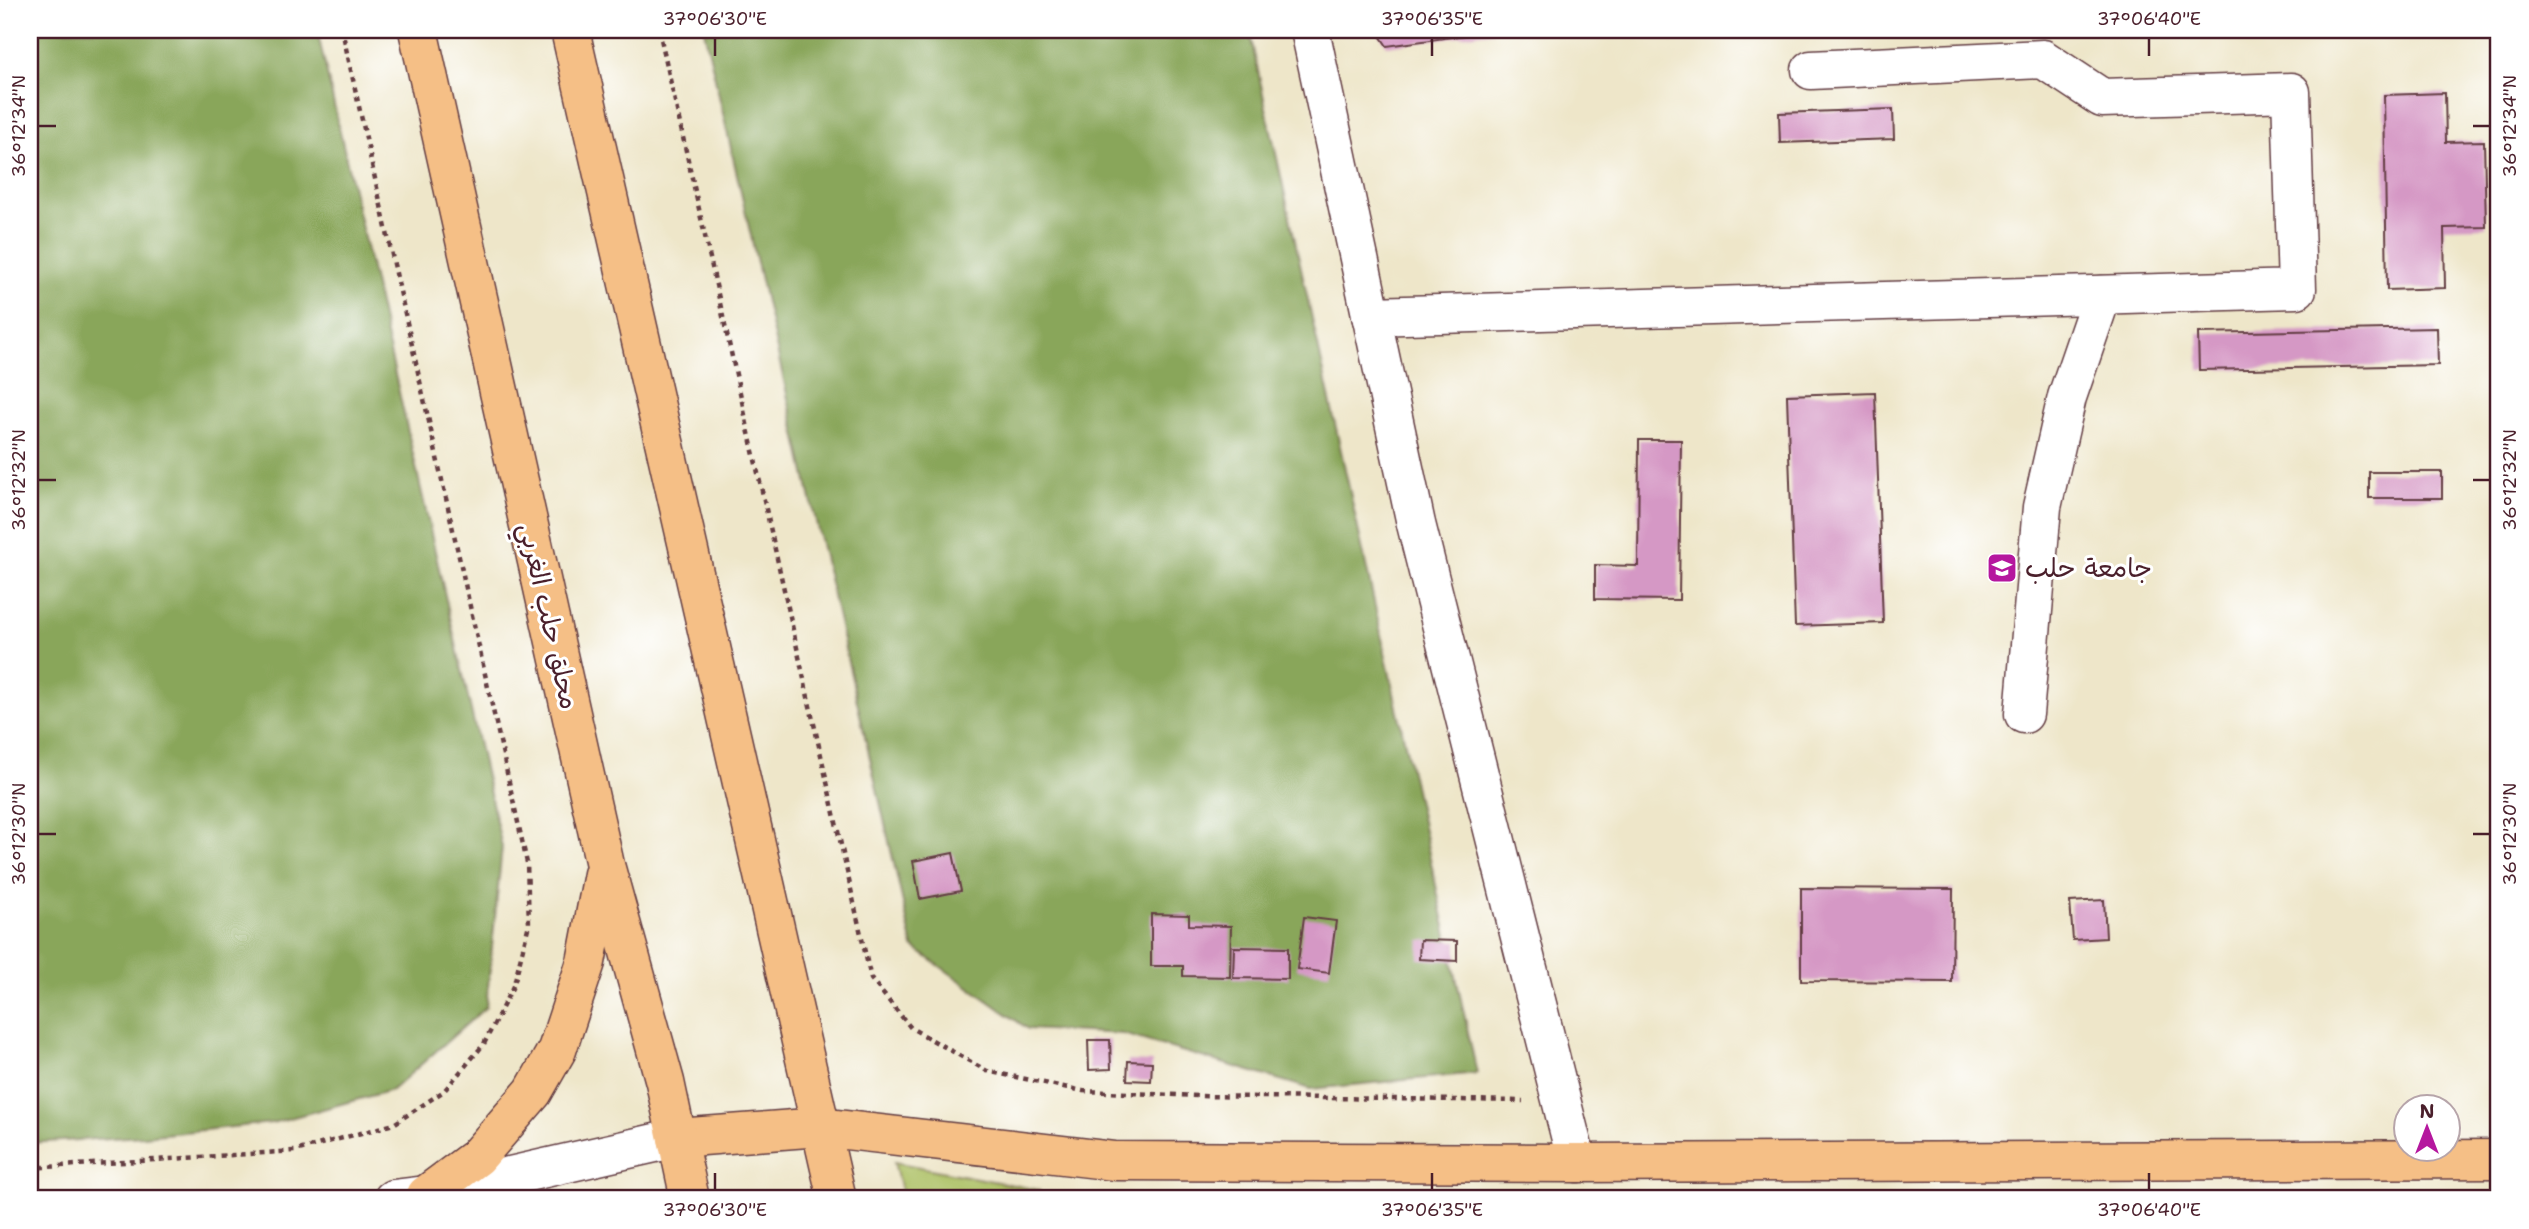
<svg xmlns="http://www.w3.org/2000/svg" width="2529" height="1229" viewBox="0 0 2529 1229" font-family="'Shantell Sans','Playpen Sans Arabic',sans-serif">
  <style>
    .green { fill: #acc064; stroke: #7b7048; stroke-width: 2 }
    .forest { fill: #89a65a; stroke: #6a6242; stroke-width: 2 }
    .building { fill: #d598c5 }
    .lines { fill: none; stroke-linecap: round; stroke-linejoin: round }
    .minor-casing { stroke: #633d43; stroke-width: 41 }
    .major-casing { stroke: #633d43; stroke-width: 41 }
    .highway-casing { stroke: #633d43; stroke-width: 41 }
    .path { stroke: #633d43; stroke-width: 4.5; stroke-dasharray: 5 5; stroke-linecap: butt }
    .minor { stroke: #fff; stroke-width: 38 }
    .major { stroke: #f5bf86; stroke-width: 38 }
    .highway { stroke: #f5bf86; stroke-width: 38 }
    .ticks { fill: none; stroke: #4a1f2b; stroke-width: 2.5 }
    .labels { text-anchor: middle; stroke-width: 6; stroke-linejoin: round; paint-order: stroke }
    .poi-label { font-size: 26px; fill: #4a1f2b; stroke: #fff; text-anchor: start }
    .street-label { font-size: 26px; fill: #4a1f2b; stroke: #fff }
    .neatline { fill: none; stroke: #4a1f2b; stroke-width: 2.5 }
    .ticks-label { font-size: 18px; text-anchor: middle; fill: #4a1f2b }
  </style>
  <rect width="100%" height="100%" fill="#fff"/>
  <filter id="ink" filterUnits="userSpaceOnUse"><feTurbulence type="fractalNoise" baseFrequency=".0143" numOctaves="2"/><feDisplacementMap in="SourceGraphic" scale="14" xChannelSelector="R" yChannelSelector="G"/><feConvolveMatrix kernelMatrix="1 2 1 2 8 2 1 2 1" color-interpolation-filters="sRGB"/></filter>
  <filter id="wash" filterUnits="userSpaceOnUse"><feTurbulence type="fractalNoise" baseFrequency=".00686" numOctaves="4" result="noise"/><feDisplacementMap in="SourceGraphic" scale="28" xChannelSelector="R" yChannelSelector="G"/><feGaussianBlur stdDeviation="1.57" result="paint"/><feColorMatrix in="noise" values="0 0 0 0 0 0 0 0 0 0 0 0 0 0 0 0 0 1.4 0 .05"/><feComposite in="paint" operator="in"/></filter>
  <g filter="url(#wash)">
    <rect width="100%" height="100%" fill="#eee6c9"/>
    <!-- green -->
    <path class="green" d="M894 1162 1039 1190V1199H903Z"/>
    <!-- forest -->
    <g class="forest">
      <path d="M30 30H317L502 847 486 1007 392 1090 272 1123 144 1136 30 1143Z"/>
      <path d="M704 30H1249L1477 1073 1311 1089 1123 1034 1028 1029 913 947Z"/>
    </g>
    <g id="blocks">
      <!-- building -->
      <g class="building">
        <path d="M1376 30H1496V31L1387 46Z"/>
        <path d="M2445 93 2446 142 2484 141 2486 227 2444 228 2445 288 2387 290 2384 95Z"/>
        <path d="M1893 109 1894 139 1780 143 1779 113Z"/>
        <path d="M2437 328 2438 365 2199 370 2198 333Z"/>
        <path d="M1875 392 1883 623 1795 626 1787 395Z"/>
        <path d="M1639 440H1681L1679 600 1595 599V565L1638 566Z"/>
        <rect x="2369" y="472" width="73" height="26"/>
        <path d="M953 853 961 891 920 899 913 861Z"/>
        <path d="M1801 888 1953 889 1952 982 1801 981Z"/>
        <path d="M2104 900 2106 938 2073 940 2070 902Z"/>
        <path d="M1151 914 1189 915V925L1231 926 1230 977 1183 976V966H1151Z"/>
        <path d="M1304 917 1336 921 1329 973 1297 969Z"/>
        <path d="M1420 940 1457 941V961L1419 959Z"/>
        <path d="M1234 947 1288 948V979L1233 978Z"/>
        <path d="M1088 1040H1110L1111 1069 1089 1070Z"/>
        <path d="M1128 1061 1152 1062 1151 1081 1127 1080Z"/>
      </g>
    </g>
  </g>
  <g filter="url(#ink)">
    <use href="#blocks" fill-opacity="0" stroke="#633d43" stroke-width="2"/>
    <g class="lines">
      <!-- minor casing -->
      <g class="minor-casing">
        <g id="minor">
          <path d="M1310 30 1416 524 1577 1163"/>
          <path d="M1371 316 2297 289 2291 92 2102 98 2043 59 1811 70"/>
          <path d="M2024 714 2042 507 2067 397 2102 295"/>
          <path d="M393 1199 426 1195 677 1138"/>
        </g>
      </g>
      <!-- major casing -->
      <g class="major-casing">
        <path id="major" d="M677 1138 820 1127 1115 1161 1577 1163 2499 1159"/>
      </g>
      <!-- highway casing -->
      <g class="highway-casing">
        <g id="highway">
          <path d="M418 30 605 865 665 1082 690 1199"/>
          <path d="M570 30 837 1199"/>
          <path d="M426 1195 477 1157 533 1092 557 1050 586 962 603 874"/>
        </g>
      </g>
      <!-- path -->
      <g class="path">
        <path d="M659 30 871 979 911 1028 987 1071 1083 1091 1198 1096 1523 1101"/>
        <path d="M30 1168 295 1151 394 1124 444 1091 484 1044 514 984 529 924 527 863 342 30"/>
      </g>
      <!-- minor -->
      <use href="#minor" class="minor"/>
      <!-- major -->
      <use href="#major" class="major"/>
      <!-- highway -->
      <use href="#highway" class="highway"/>
    </g>
  </g>
  <!-- ticks -->
  <path class="ticks" d="M715 38V56M1432 38V56M2149 38V56M38 126H56M2473 126H2490M38 480H56M2473 480H2490M38 834H56M2473 834H2490M715 1173V1190M1432 1173V1190M2149 1173V1190"/>
  <!-- icons -->
  <defs>
    <g id="university-square" transform="scale(1.575)"><rect x="-9" y="-9" width="18" height="18" rx="4" fill="#b5179e" stroke="#fff"/><path d="M0-5L7-2L0 1L-7-2ZM-4 1L0 2.5L4 1V4Q0 6-4 4Z" fill="#fff"/></g>
  </defs>
  <g fill-rule="evenodd">
    <use href="#university-square" x="2002" y="568"/>
  </g>
  <g class="labels">
    <!-- poi labels -->
    <g class="poi-label">
      <text x="2025" y="577">جامعة حلب</text>
    </g>
    <!-- street labels -->
    <g class="street-label">
      <text transform="translate(549 616) rotate(77)" y="9">محلق حلب الغربي</text>
    </g>
  </g>
  <!-- margin -->
  <rect width="2529" height="1229" fill="none" stroke="#fff" stroke-width="77"/>
  <!-- north arrow -->
  <g transform="translate(2427 1128)"><circle r="33" fill="#ffffff" stroke="#b7a5aa" stroke-width="2"/>
  <path d="M0-5L12 26L0 18L-12 26Z" fill="#b5179e"/>
  <text y="-10" font-size="19" font-weight="bold" text-anchor="middle" fill="#4a1f2b">N</text>
  </g>
  <rect x="38" y="38" width="2452" height="1152" class="neatline"/>
  <g class="ticks-label">
    <text x="715" y="25">37°06'30"E</text>
    <text x="1432" y="25">37°06'35"E</text>
    <text x="2149" y="25">37°06'40"E</text>
    <text transform="translate(19 126) rotate(-90)" y="6">36°12'34"N</text>
    <text transform="translate(2510 126) rotate(-90)" y="6">36°12'34"N</text>
    <text transform="translate(19 480) rotate(-90)" y="6">36°12'32"N</text>
    <text transform="translate(2510 480) rotate(-90)" y="6">36°12'32"N</text>
    <text transform="translate(19 834) rotate(-90)" y="6">36°12'30"N</text>
    <text transform="translate(2510 834) rotate(-90)" y="6">36°12'30"N</text>
    <text x="715" y="1216">37°06'30"E</text>
    <text x="1432" y="1216">37°06'35"E</text>
    <text x="2149" y="1216">37°06'40"E</text>
  </g>
</svg>
